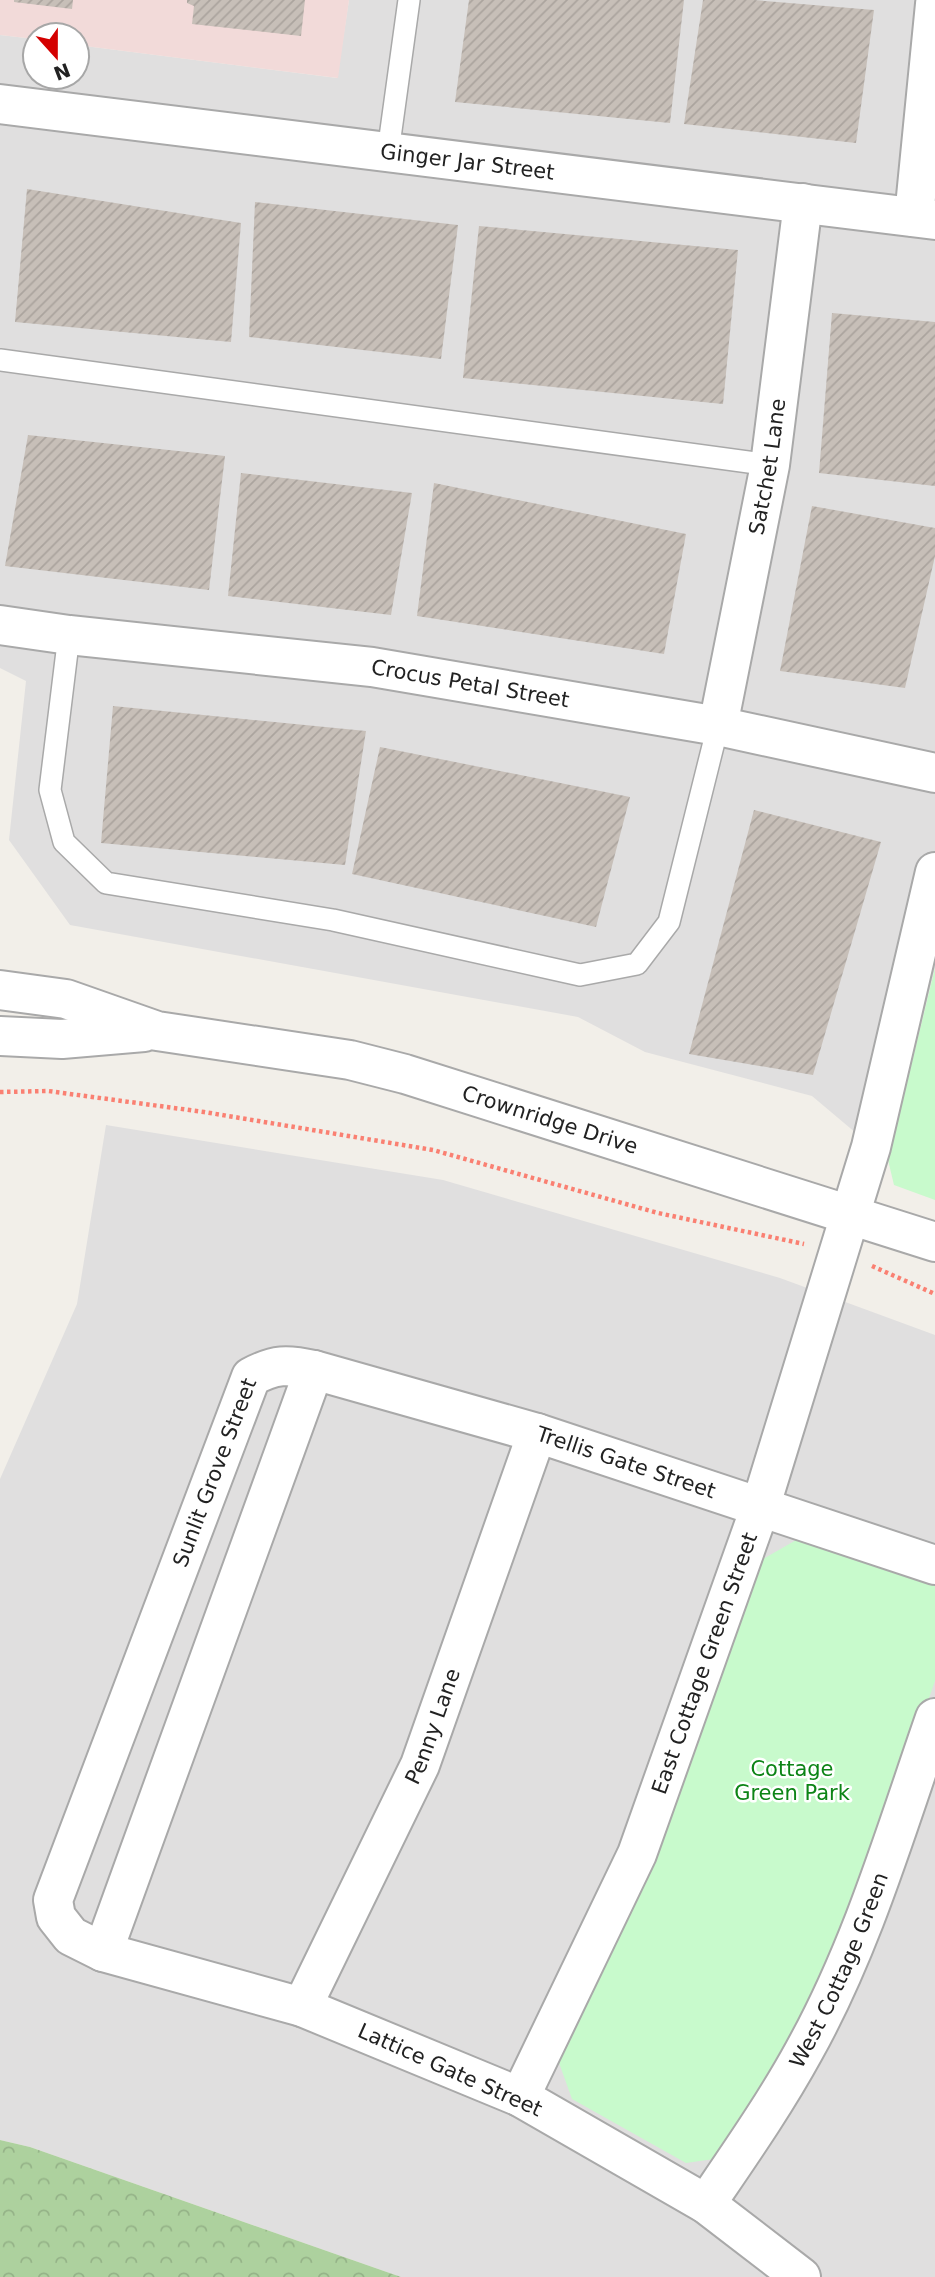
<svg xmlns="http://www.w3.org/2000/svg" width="935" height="2277" viewBox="0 0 935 2277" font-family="'DejaVu Sans',sans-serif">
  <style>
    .residential { fill: #e0dfdf }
    .commercial { fill: #f2dad9 }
    .forest { fill: url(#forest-crowns) }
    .park { fill: #c8facc }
    .building { fill: url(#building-hatch) }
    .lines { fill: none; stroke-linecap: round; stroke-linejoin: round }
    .service-casing { stroke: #a9a9a9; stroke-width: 24 }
    .minor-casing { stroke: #a9a9a9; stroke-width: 42 }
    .tertiary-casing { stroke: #a9a9a9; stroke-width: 42 }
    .path { stroke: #fa8072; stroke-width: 4.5; stroke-dasharray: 3.5 3.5; stroke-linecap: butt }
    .service { stroke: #fff; stroke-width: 21 }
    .minor { stroke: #fff; stroke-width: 38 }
    .tertiary { stroke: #fff; stroke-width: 38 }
    .labels { text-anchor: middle; stroke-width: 5; stroke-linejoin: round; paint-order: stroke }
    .street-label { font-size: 21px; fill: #222; stroke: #fff }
    .park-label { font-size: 21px; fill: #0c8416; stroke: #fff }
  </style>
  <defs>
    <pattern id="forest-crowns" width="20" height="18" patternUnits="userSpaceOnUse" patternTransform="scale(1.75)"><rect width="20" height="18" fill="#add19e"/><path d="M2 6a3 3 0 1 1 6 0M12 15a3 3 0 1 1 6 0" fill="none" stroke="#95b388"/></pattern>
    <pattern id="building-hatch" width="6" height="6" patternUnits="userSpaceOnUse" patternTransform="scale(1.75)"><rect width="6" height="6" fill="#c7bfb8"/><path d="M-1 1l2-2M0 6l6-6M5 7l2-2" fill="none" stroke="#aba49e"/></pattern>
  </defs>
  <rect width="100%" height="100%" fill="#f2efe9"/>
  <!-- residential -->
  <g class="residential">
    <path d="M349 0H935V968L888 1160 812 1096 645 1052 578 1017 70 925 9 840 26 681 0 668V35L35 39V77H77V45L337 78Z"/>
    <path d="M106 1125 443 1180 780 1278 935 1335V2277H401L30 2147 0 2140V1479L77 1304Z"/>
  </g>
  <!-- commercial -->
  <path class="commercial" d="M0 0H349L338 78 77 45V35H35V39L0 35Z"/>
  <!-- forest -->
  <path class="forest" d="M0 2140 30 2147 401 2277H0Z"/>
  <!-- park -->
  <g class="park">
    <path d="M935 968V1200L894 1185 888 1160Z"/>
    <path d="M798 1539 935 1581V1681L877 1846 840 1941 773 2082 714 2159 686 2163 572 2099 558 2060 659 1851 763 1559Z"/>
  </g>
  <!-- building -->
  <g class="building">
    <path d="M14 0H73L72 9 14 2Z"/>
    <path d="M187 0H305L301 36 192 24 194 6 187 3Z"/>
    <path d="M469 0H684L670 123 455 102Z"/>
    <path d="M703 0H754L874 10 856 143 684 124Z"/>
    <path d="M27 189 241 223 231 342 15 322Z"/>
    <path d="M255 202 458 225 441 359 249 337Z"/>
    <path d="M479 226 738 250 723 404 463 378Z"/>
    <path d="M832 313 935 322V486L819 473Z"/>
    <path d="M28 435 225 456 209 590 5 566Z"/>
    <path d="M241 473 412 493 391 615 228 596Z"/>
    <path d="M434 483 686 534 664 654 417 616Z"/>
    <path d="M812 506 935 528V556L905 688 780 671Z"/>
    <path d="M113 706 366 731 345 865 101 843Z"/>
    <path d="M380 747 630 797 596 927 352 874Z"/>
    <path d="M754 810 881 842 813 1075 689 1054Z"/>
  </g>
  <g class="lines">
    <!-- service casing -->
    <g class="service-casing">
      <g id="service">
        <path d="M388 152 409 0"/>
        <path d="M0 360 770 465"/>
        <path d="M69 635 50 790 64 842 106 883 333 920 580 975 637 964 669 922 718 726"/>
      </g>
    </g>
    <!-- minor casing -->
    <g class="minor-casing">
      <g id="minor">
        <path id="s1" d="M0 104 935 220"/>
        <path d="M914 217 935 4"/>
        <path id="s2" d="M0 625 69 635 372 667 718 726 935 773"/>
        <path id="s3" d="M718 726 770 465 803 203"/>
        <path d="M103 1952 314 1370"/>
        <path id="s4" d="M302 2007 420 1765 537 1433"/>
        <path id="s5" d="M520 2097 637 1854 760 1508 871 1147 935 872"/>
        <path id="s6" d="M706 2204C740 2154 775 2104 804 2051 862 1947 896 1830 935 1718"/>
        <path id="s7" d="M801 2277 706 2204 520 2097 302 2007 103 1952 71 1936 56 1917 53 1900 251 1377C275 1364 287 1364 314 1370L537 1433 935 1565"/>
      </g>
    </g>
    <!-- tertiary casing -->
    <g class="tertiary-casing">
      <g id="tertiary">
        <path id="s8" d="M0 990 66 999 157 1031 350 1060 405 1074 935 1242"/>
        <path d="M0 1036 62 1039 144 1032"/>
      </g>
    </g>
    <!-- path -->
    <g class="path">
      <path d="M0 1092 48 1091 204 1112 433 1150 658 1213 804 1244"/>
      <path d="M872 1266 935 1294"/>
    </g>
    <!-- service -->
    <use href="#service" class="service"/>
    <!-- minor -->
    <use href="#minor" class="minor"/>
    <!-- tertiary -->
    <use href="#tertiary" class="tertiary"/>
  </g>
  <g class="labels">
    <!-- street labels -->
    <g class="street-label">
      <text dy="7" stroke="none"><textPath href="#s1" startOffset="471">Ginger Jar Street</textPath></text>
      <text dy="7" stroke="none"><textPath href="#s3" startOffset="264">Satchet Lane</textPath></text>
      <text dy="7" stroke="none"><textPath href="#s2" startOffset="474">Crocus Petal Street</textPath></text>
      <text dy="7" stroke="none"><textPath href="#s8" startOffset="567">Crownridge Drive</textPath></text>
      <text dy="7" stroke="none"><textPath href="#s7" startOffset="1804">Trellis Gate Street</textPath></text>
      <text dy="7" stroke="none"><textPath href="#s7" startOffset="1311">Sunlit Grove Street</textPath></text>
      <text dy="7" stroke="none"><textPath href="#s5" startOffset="472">East Cottage Green Street</textPath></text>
      <text dy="7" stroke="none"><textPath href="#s4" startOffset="310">Penny Lane</textPath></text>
      <text dy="7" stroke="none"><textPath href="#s6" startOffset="270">West Cottage Green</textPath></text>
      <text transform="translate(450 2070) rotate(24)" y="7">Lattice Gate Street</text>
    </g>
    <!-- park labels -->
    <g class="park-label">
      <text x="792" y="1776">Cottage<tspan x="792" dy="24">Green Park</tspan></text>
    </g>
  </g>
  <!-- north arrow -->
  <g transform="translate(56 56) rotate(159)"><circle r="33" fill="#ffffff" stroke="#a7a7a7" stroke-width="2"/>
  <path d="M0-5L12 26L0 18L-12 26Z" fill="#d40000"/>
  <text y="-10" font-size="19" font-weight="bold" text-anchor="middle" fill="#222222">N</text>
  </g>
</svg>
